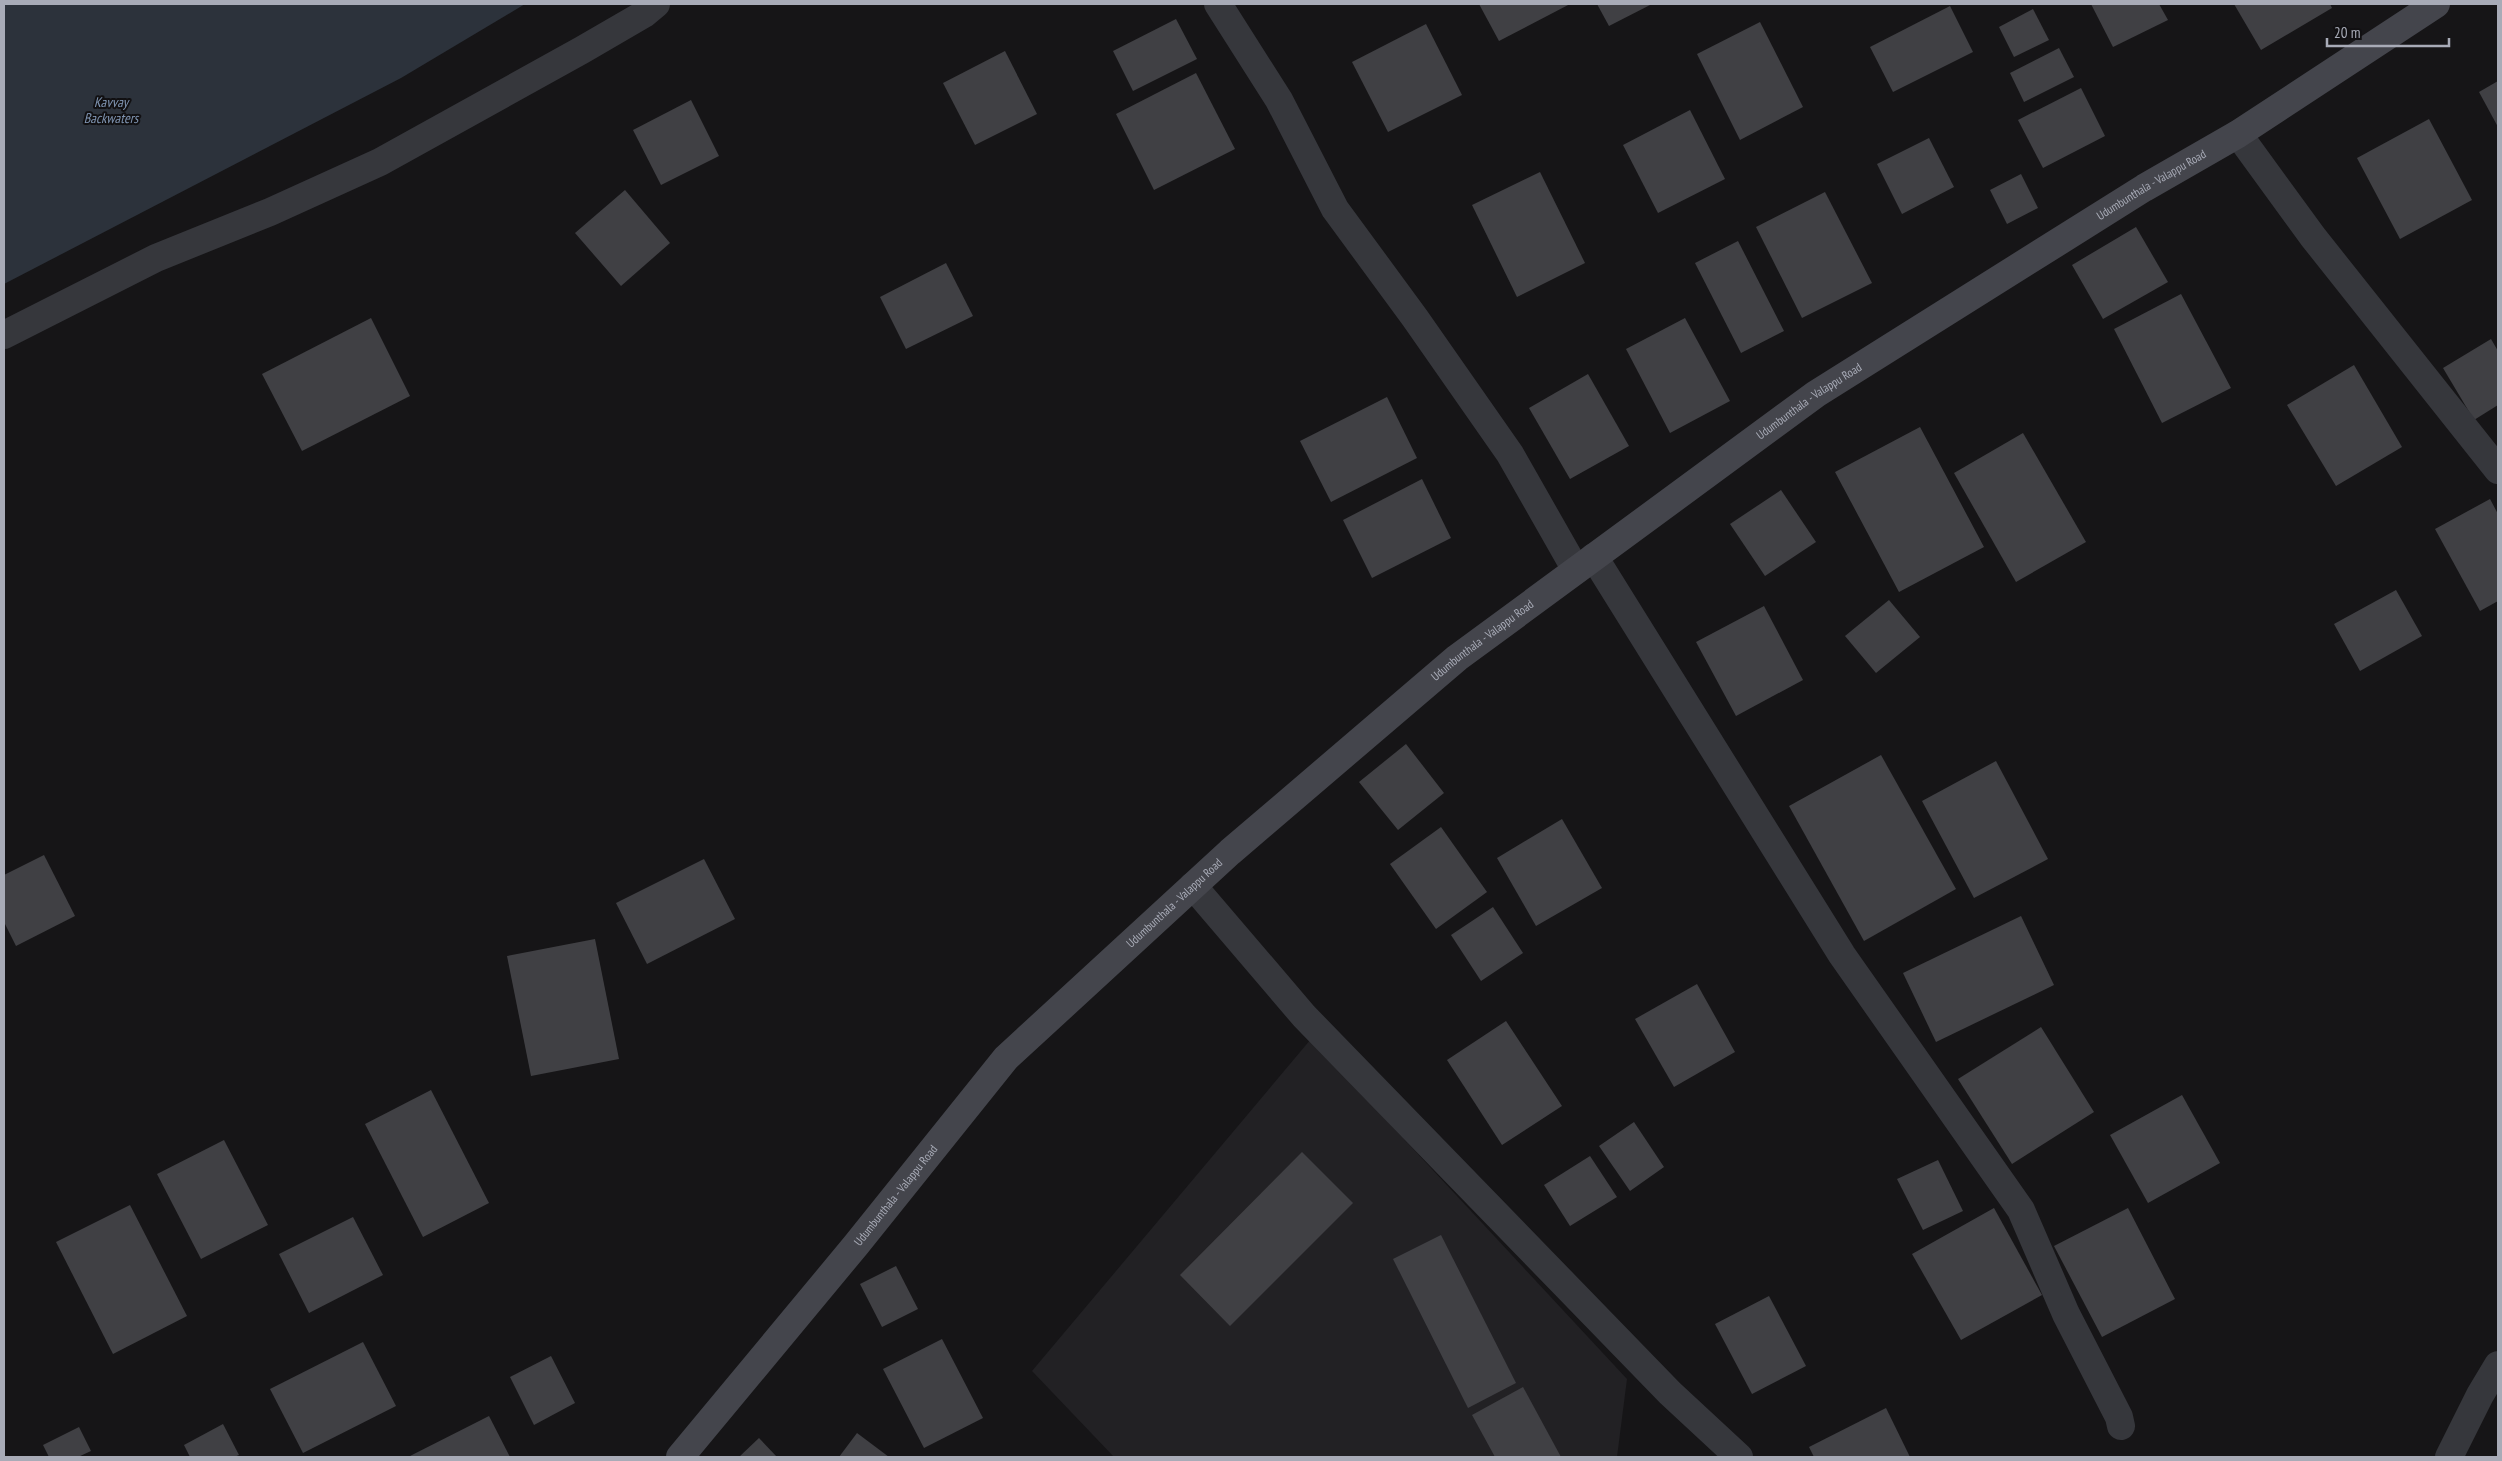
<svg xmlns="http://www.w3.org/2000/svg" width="2502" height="1461" viewBox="0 0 2502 1461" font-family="'PT Sans Narrow',sans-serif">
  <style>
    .built { fill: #222124 }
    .water { fill: #2c323b }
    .building { fill: #404044 }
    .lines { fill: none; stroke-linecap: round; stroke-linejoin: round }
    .street { stroke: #36373c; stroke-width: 28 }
    .secondary { stroke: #44454c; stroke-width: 28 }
    .labels { text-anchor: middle; stroke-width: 4; stroke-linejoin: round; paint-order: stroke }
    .street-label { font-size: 12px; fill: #a8abb7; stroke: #111012 }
    .water-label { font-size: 14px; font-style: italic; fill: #7f94b1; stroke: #111012 }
  </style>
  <rect width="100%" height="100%" fill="#161517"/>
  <!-- built -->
  <path class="built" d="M1311 1039 1627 1379 1617 1457H1114L1032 1371Z"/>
  <!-- water -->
  <path class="water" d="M4 4H525L401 78 4 284Z"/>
  <!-- building -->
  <g class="building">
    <path d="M1479 4H1570L1499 41Z"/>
    <path d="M1597 4H1652L1609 26Z"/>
    <path d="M2091 4H2159L2168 20 2113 47Z"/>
    <path d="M2234 4H2330L2332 8 2261 50Z"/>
    <path d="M1950 6 1973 52 1893 92 1870 47Z"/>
    <path d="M2033 9 2049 40 2014 57 1999 27Z"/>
    <path d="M1176 19 1197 59 1133 91 1113 51Z"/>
    <path d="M1760 22 1803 107 1740 140 1697 54Z"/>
    <path d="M1426 24 1462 95 1388 132 1352 62Z"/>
    <path d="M2059 48 2074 77 2024 102 2010 73Z"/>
    <path d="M1005 51 1037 114 975 145 943 83Z"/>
    <path d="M1196 73 1235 149 1154 190 1116 114Z"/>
    <path d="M2498 81V127L2479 92Z"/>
    <path d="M2081 88 2105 136 2043 168 2018 120Z"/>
    <path d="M691 100 719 156 661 185 633 130Z"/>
    <path d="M1690 110 1725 179 1658 213 1623 145Z"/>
    <path d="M2429 119 2472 200 2400 239 2357 158Z"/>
    <path d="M1929 138 1954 187 1902 214 1877 164Z"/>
    <path d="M1540 172 1585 263 1517 297 1472 205Z"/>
    <path d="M2021 174 2038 208 2007 224 1990 190Z"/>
    <path d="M625 190 670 243 621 286 575 233Z"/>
    <path d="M1825 192 1872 283 1802 318 1756 227Z"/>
    <path d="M2136 227 2168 282 2103 319 2072 265Z"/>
    <path d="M1738 241 1784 331 1741 353 1695 263Z"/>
    <path d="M946 263 973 316 906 349 880 297Z"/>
    <path d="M2181 294 2231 388 2162 423 2114 329Z"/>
    <path d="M371 318 410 396 302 451 262 374Z"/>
    <path d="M1685 318 1730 401 1670 433 1626 349Z"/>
    <path d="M2491 339 2498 351V405L2474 420 2443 368Z"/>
    <path d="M2354 365 2402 447 2336 486 2287 405Z"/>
    <path d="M1588 374 1629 446 1570 479 1529 408Z"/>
    <path d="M1387 397 1417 458 1331 502 1300 441Z"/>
    <path d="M1920 427 1984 547 1899 592 1835 472Z"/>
    <path d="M2023 433 2086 542 2016 582 1954 473Z"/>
    <path d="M1422 479 1451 538 1372 578 1343 520Z"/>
    <path d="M1781 490 1816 542 1765 576 1730 524Z"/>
    <path d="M2490 499 2498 514V601L2480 611 2435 529Z"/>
    <path d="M2396 590 2422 636 2360 671 2334 624Z"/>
    <path d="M1889 600 1920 637 1876 673 1845 636Z"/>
    <path d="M1764 606 1803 680 1736 716 1696 642Z"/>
    <path d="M1406 744 1444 793 1398 830 1359 782Z"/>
    <path d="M1881 755 1956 889 1864 941 1789 806Z"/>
    <path d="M1996 761 2048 859 1974 898 1922 801Z"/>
    <path d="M1562 819 1602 888 1536 926 1497 858Z"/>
    <path d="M1441 827 1487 892 1436 929 1390 864Z"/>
    <path d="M44 855 75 916 16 946 4 922V875Z"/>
    <path d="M704 859 735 919 647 964 616 903Z"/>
    <path d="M1493 907 1523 953 1481 981 1451 935Z"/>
    <path d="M2021 916 2054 985 1936 1042 1903 973Z"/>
    <path d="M595 939 619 1059 531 1076 507 956Z"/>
    <path d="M1697 984 1735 1052 1674 1087 1635 1019Z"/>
    <path d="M1506 1021 1562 1106 1502 1145 1447 1060Z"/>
    <path d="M2041 1027 2094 1112 2012 1164 1958 1079Z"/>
    <path d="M431 1090 489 1203 423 1237 365 1124Z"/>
    <path d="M2182 1095 2220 1163 2148 1203 2110 1135Z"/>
    <path d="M1634 1122 1664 1167 1630 1191 1599 1146Z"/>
    <path d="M224 1140 268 1225 201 1259 157 1174Z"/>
    <path d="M1302 1152 1353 1203 1230 1326 1180 1275Z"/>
    <path d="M1590 1156 1617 1197 1570 1226 1544 1185Z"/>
    <path d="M1938 1160 1963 1211 1923 1230 1897 1179Z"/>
    <path d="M130 1205 187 1316 113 1354 56 1242Z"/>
    <path d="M1994 1208 2042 1295 1961 1340 1912 1254Z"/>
    <path d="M2128 1208 2175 1299 2102 1337 2054 1246Z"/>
    <path d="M353 1217 383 1275 309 1313 279 1254Z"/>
    <path d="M1441 1235 1516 1383 1468 1408 1393 1259Z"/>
    <path d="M896 1266 918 1309 882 1327 860 1284Z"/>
    <path d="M1769 1296 1806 1366 1752 1394 1715 1324Z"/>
    <path d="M942 1339 983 1418 924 1448 883 1369Z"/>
    <path d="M363 1342 396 1406 303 1453 270 1389Z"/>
    <path d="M551 1356 575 1403 534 1425 510 1377Z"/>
    <path d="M1523 1387 1561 1457H1495L1472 1415Z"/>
    <path d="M1886 1408 1910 1457H1814L1809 1447Z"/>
    <path d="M489 1416 510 1457H408Z"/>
    <path d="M223 1424 239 1455 234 1457H190L184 1445Z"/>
    <path d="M79 1427 91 1451 78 1457H49L43 1445Z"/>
    <path d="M857 1433 889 1457H839Z"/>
    <path d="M759 1438 777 1457H739Z"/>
  </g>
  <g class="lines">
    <!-- street -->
    <g class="street">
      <path d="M1218 4 1279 100 1335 209 1415 318 1510 454 1576 570"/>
      <path d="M2238 134 2313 237 2498 470"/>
      <path d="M4 335 156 258 270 212 380 162 582 50 644 14 656 4"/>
      <path d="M1594 557 1842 955 2021 1210 2066 1314 2119 1417 2121 1426"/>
      <path d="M1193 886 1304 1016 1670 1393 1739 1457"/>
      <path d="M2449 1457 2480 1395 2498 1365"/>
    </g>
    <!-- secondary -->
    <path class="secondary" id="s1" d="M680 1457 856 1245 1006 1058 1230 852 1457 658 1816 394 2144 188 2238 134 2436 4"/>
  </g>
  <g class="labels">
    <!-- street labels -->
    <g class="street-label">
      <text dy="4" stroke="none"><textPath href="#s1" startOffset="1959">Udumbunthala - Valappu Road</textPath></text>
      <text dy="4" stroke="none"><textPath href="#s1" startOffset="1554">Udumbunthala - Valappu Road</textPath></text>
      <text dy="4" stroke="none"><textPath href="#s1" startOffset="1149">Udumbunthala - Valappu Road</textPath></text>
      <text dy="4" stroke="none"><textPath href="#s1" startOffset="744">Udumbunthala - Valappu Road</textPath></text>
      <text dy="4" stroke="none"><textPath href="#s1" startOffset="339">Udumbunthala - Valappu Road</textPath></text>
    </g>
    <!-- water labels -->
    <g class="water-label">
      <text x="111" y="107">Kavvay<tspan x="111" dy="16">Backwaters</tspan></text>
    </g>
  </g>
  <!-- border -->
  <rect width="2502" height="1461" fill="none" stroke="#a8abb7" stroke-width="10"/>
  <!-- scale -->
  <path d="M2327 38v8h122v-8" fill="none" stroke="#a8abb7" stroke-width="2.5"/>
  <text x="2334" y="38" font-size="15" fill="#a8abb7" stroke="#111012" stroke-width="4" paint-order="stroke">20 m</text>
</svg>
